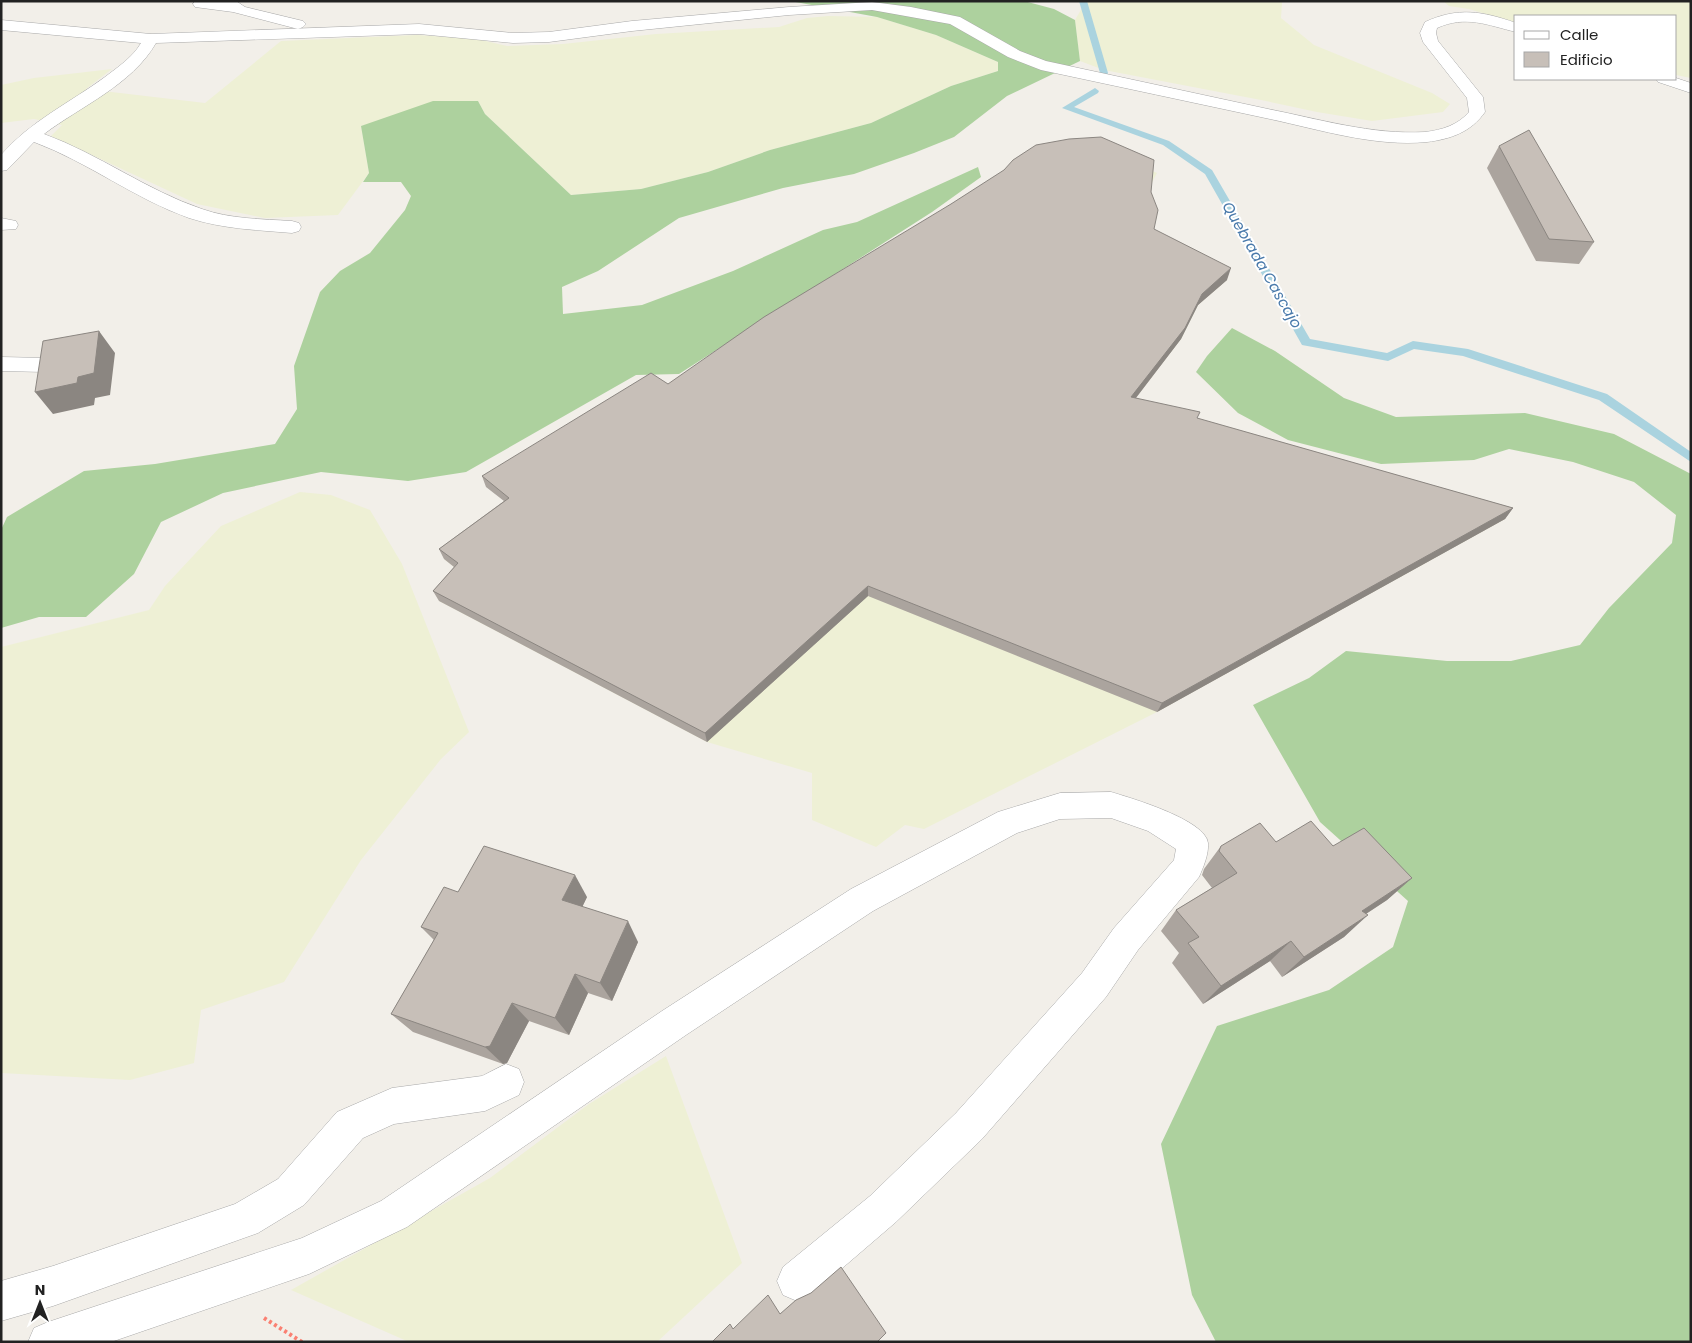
<svg xmlns="http://www.w3.org/2000/svg" width="1692" height="1343" viewBox="0 0 1692 1343" font-family="Poppins,sans-serif">
  <style>
    .farmland { fill: #eef0d5 }
    .forest { fill: #add19e }
    .lines { fill: none; stroke-linecap: round; stroke-linejoin: round }
    .stream { fill: #aad3df; fill-rule: evenodd }
    .minor-casing { stroke: #a9a9a9; stroke-width: 1 }
    .path { stroke: #fa8072; stroke-width: 4; stroke-dasharray: 3 3; stroke-linecap: butt }
    .minor { fill: #fff; fill-rule: evenodd }
    .wall { fill: #aba49e }
    .shaded-wall { fill: #8b8681 }
    .building { fill: #c7bfb8; stroke: #8b8681 }
    .labels { text-anchor: middle; stroke-width: 4; stroke-linejoin: round; paint-order: stroke }
    .far-water-label { font-size: 15px; font-style: italic; fill: #4a7aab; stroke: #fff }
  </style>
  <rect width="100%" height="100%" fill="#f2efe9"/>
  <!-- farmland -->
  <g class="farmland">
    <path d="M1086 1H1285L1282 2 1281 18 1314 45 1432 93 1450 104 1443 112 1372 121 1317 112 1261 100 1104 70 1080 61 1075 20Z"/>
    <path d="M1443 1H1691V78L1676 75V16H1516V23L1469 9 1449 6Z"/>
    <path d="M828 16 877 17 936 35 998 62V71L951 86 871 123 770 150 708 172 641 189 571 195 485 114 478 101 361 126 369 173 338 215 265 218 197 204 51 136 62 125 34 119 1 123V85L34 78 112 69 86 89 205 103 281 41 417 35 477 39 507 46 563 44 656 34 779 27 807 18Z"/>
    <path d="M1099 148 1157 173 1150 186 1151 240 1227 280 1198 305 1181 339 1120 418 1210 434 1505 519 1157 712 924 829 905 825 876 847 812 820V773L707 742 439 601 463 574 444 559Z"/>
    <path d="M300 492 331 495 370 510 402 564 469 732 441 759 361 860 284 982 201 1010 194 1063 130 1080 1 1073V647L149 610 165 586 221 526Z"/>
    <path d="M666 1056 742 1263 657 1342H409L291 1290 490 1178 589 1104Z"/>
  </g>
  <!-- forest -->
  <g class="forest">
    <path d="M790 1H1024L1054 9 1075 20 1080 61 1007 96 954 137 914 153 854 174 783 188 679 218 598 271 562 287 563 314 642 305 733 271 823 230 857 222 978 167 981 177 932 212 679 374 636 375 466 472 408 481 321 472 223 493 161 522 134 574 86 617H39L1 628V530L7 517 84 471 155 464 275 444 297 409 294 366 320 292 340 271 370 253 405 210 411 196 401 182H363L369 173 361 126 433 101H478L485 114 571 195 641 189 708 172 770 150 871 123 951 86 998 71V62L936 35 877 17Z"/>
    <path d="M1232 328 1275 351 1344 398 1396 417 1525 413 1614 434 1691 474V1342H1216L1192 1295 1161 1144 1217 1026 1329 990 1393 947 1408 901 1320 822 1253 705 1309 678 1346 651 1447 661H1511L1580 645 1609 608 1672 543 1676 515 1634 482 1573 462 1509 449 1474 460 1381 464 1288 440 1238 413 1196 372 1207 356Z"/>
  </g>
  <g class="lines">
    <!-- stream -->
    <g class="stream">
      <path d="M1079 1H1087L1108 73 1107 75 1100 73Z"/>
      <path d="M1095 88 1099 91 1098 93 1074 107 1169 141 1212 170 1310 339 1387 353 1413 341 1468 349 1607 394 1691 452V462L1599 400 1463 356 1414 349 1388 361 1302 345 1205 174 1163 145 1062 108Z"/>
    </g>
    <!-- minor casing -->
    <g class="minor-casing">
      <g id="minor">
        <path d="M195 1H236L245 7 303 21 306 24 303 27 298 29 233 12 195 7 193 4Z"/>
        <path d="M872 2 911 7 960 17 1020 51 1046 61C1120 77 1194 93 1268 109 1319 119 1372 135 1425 132 1442 130 1458 125 1469 112L1467 98 1423 42 1420 33 1425 22C1458 7 1482 11 1516 23V32C1487 25 1466 15 1437 28L1436 33 1438 41 1483 97 1485 112C1471 132 1451 139 1427 142 1375 147 1321 130 1270 119 1194 103 1117 86 1041 70L1008 57 950 24 872 10 789 15 632 31 549 42 513 43 419 34 156 43C132 85 81 106 44 134 99 154 146 190 202 209 230 219 262 219 292 221L299 223 301 227 299 231 292 233C257 230 223 229 189 218 135 199 88 162 34 142L7 170 1 171V155C29 122 71 102 105 77 118 67 133 57 141 43L1 30V20L151 34 419 24 513 33 549 32 632 21 789 7Z"/>
        <path d="M1676 78 1691 83V93L1658 82 1656 79Z"/>
        <path d="M1 218 16 221 18 225 16 229 1 230Z"/>
        <path d="M1 357 45 358 53 360 56 365 53 370 45 372 1 371Z"/>
        <path d="M1111 792C1131 798 1206 820 1208 843 1209 854 1203 868 1199 877L1138 950 1106 997 982 1139 896 1222 811 1295 797 1301 783 1295 777 1281 783 1267 870 1196 956 1113 1082 973 1114 928 1174 860 1176 849 1148 831 1111 818 1060 819 1017 833 873 911 686 1035 407 1227 309 1274 111 1342H28L34 1328 48 1322 302 1238 381 1201 662 1011 851 889 998 812 1060 793Z"/>
        <path d="M506 1064 519 1069 524 1082 519 1095 485 1111 394 1124 363 1138 304 1205 258 1233 53 1306 1 1321V1281L53 1266 235 1204 278 1179 337 1112 392 1088 482 1076Z"/>
      </g>
    </g>
    <!-- path -->
    <path class="path" d="M264 1318 302 1342"/>
    <!-- minor -->
    <use href="#minor" class="minor"/>
  </g>
  <!-- wall -->
  <g class="wall">
    <path d="M1499 146 1594 242 1579 264 1536 261 1487 168Z"/>
    <path d="M1151 192 1154 229 1227 280 1198 305 1181 339 1136 398 1198 419 1513 508 1505 519 1157 712 868 596 707 742 439 601 433 591 454 567 444 559 439 549 504 501 486 487 482 476 668 384Z"/>
    <path d="M1276 842 1333 846 1412 878 1387 900 1366 914 1344 937 1282 977 1270 961 1203 1004 1172 963 1179 953 1161 931 1176 910 1212 888 1202 875 1204 869 1221 846Z"/>
    <path d="M458 892 587 897 582 907 638 942 612 1001 588 993 569 1035 529 1021 507 1063 503 1064 413 1032 391 1014 434 940 421 927Z"/>
  </g>
  <!-- shaded-wall -->
  <g class="shaded-wall">
    <path d="M1231 268 1227 280 1198 305 1181 339 1128 408 1131 397 1202 294Z"/>
    <path d="M99 331 115 353 110 395 95 398 94 405 53 414 35 392 78 377Z"/>
    <path d="M1513 508 1505 519 1157 712 1162 703Z"/>
    <path d="M868 586V596L707 742 705 733Z"/>
    <path d="M575 875 587 897 575 922 562 900Z"/>
    <path d="M1412 878 1387 900 1338 932 1362 911Z"/>
    <path d="M1368 915 1344 937 1282 977 1304 957Z"/>
    <path d="M628 921 638 942 612 1001 600 983Z"/>
    <path d="M1291 941 1270 961 1203 1004 1221 986Z"/>
    <path d="M575 974 588 993 569 1035 555 1018Z"/>
    <path d="M512 1003 529 1021 507 1063 503 1064 485 1047Z"/>
  </g>
  <!-- building -->
  <g class="building">
    <path d="M1529 130 1594 242 1549 239 1499 146Z"/>
    <path d="M1101 137 1154 160 1151 192 1158 210 1154 229 1231 268 1202 294 1185 328 1131 397 1200 412 1197 418 1513 508 1162 703 868 586 705 733 433 591 458 563 439 549 509 498 482 476 651 373 668 384 764 317 951 204 1004 170 1013 160 1036 145 1069 139Z"/>
    <path d="M99 331 94 373 78 377 77 383 35 392 43 341Z"/>
    <path d="M1311 821 1333 846 1364 828 1412 878 1362 911 1368 915 1304 957 1291 941 1221 986 1188 943 1199 937 1176 910 1237 873 1219 851 1221 846 1260 823 1276 842Z"/>
    <path d="M484 846 575 875 562 900 628 921 600 983 575 974 555 1018 512 1003 490 1046 485 1047 391 1014 438 933 421 927 444 887 458 892Z"/>
    <path d="M841 1267 886 1333 877 1342H712L730 1324 733 1329 768 1295 780 1314 796 1300 811 1293Z"/>
  </g>
  <g class="labels">
    <!-- far-water labels -->
    <g class="far-water-label">
      <text transform="translate(1262 265) rotate(60)" y="5">Quebrada Cascajo</text>
    </g>
  </g>
  <!-- border -->
  <rect width="1692" height="1343" fill="none" stroke="#222222" stroke-width="5"/>
  <!-- legend -->
  <rect x="1514" y="15" width="162" height="65" fill="#ffffff" stroke="#a7a7a7"/>
  <rect x="1524" y="31" width="25" height="8" fill="#ffffff" stroke="#a7a7a7"/>
  <text x="1560" y="40" font-size="15" fill="#222222">Calle</text>
  <rect x="1524" y="52" width="25" height="15" fill="#c7bfb8" stroke="#a7a7a7"/>
  <text x="1560" y="65" font-size="15" fill="#222222">Edificio</text>
  <!-- north arrow -->
  <g transform="translate(40 1303)" stroke="#ffffff" stroke-width="4" paint-order="stroke">
  <path d="M0-4L9 19L0 12L-9 19Z" fill="#222222"/>
  <text y="-8" font-size="14" font-weight="bold" text-anchor="middle" fill="#222222">N</text>
  </g>
</svg>
